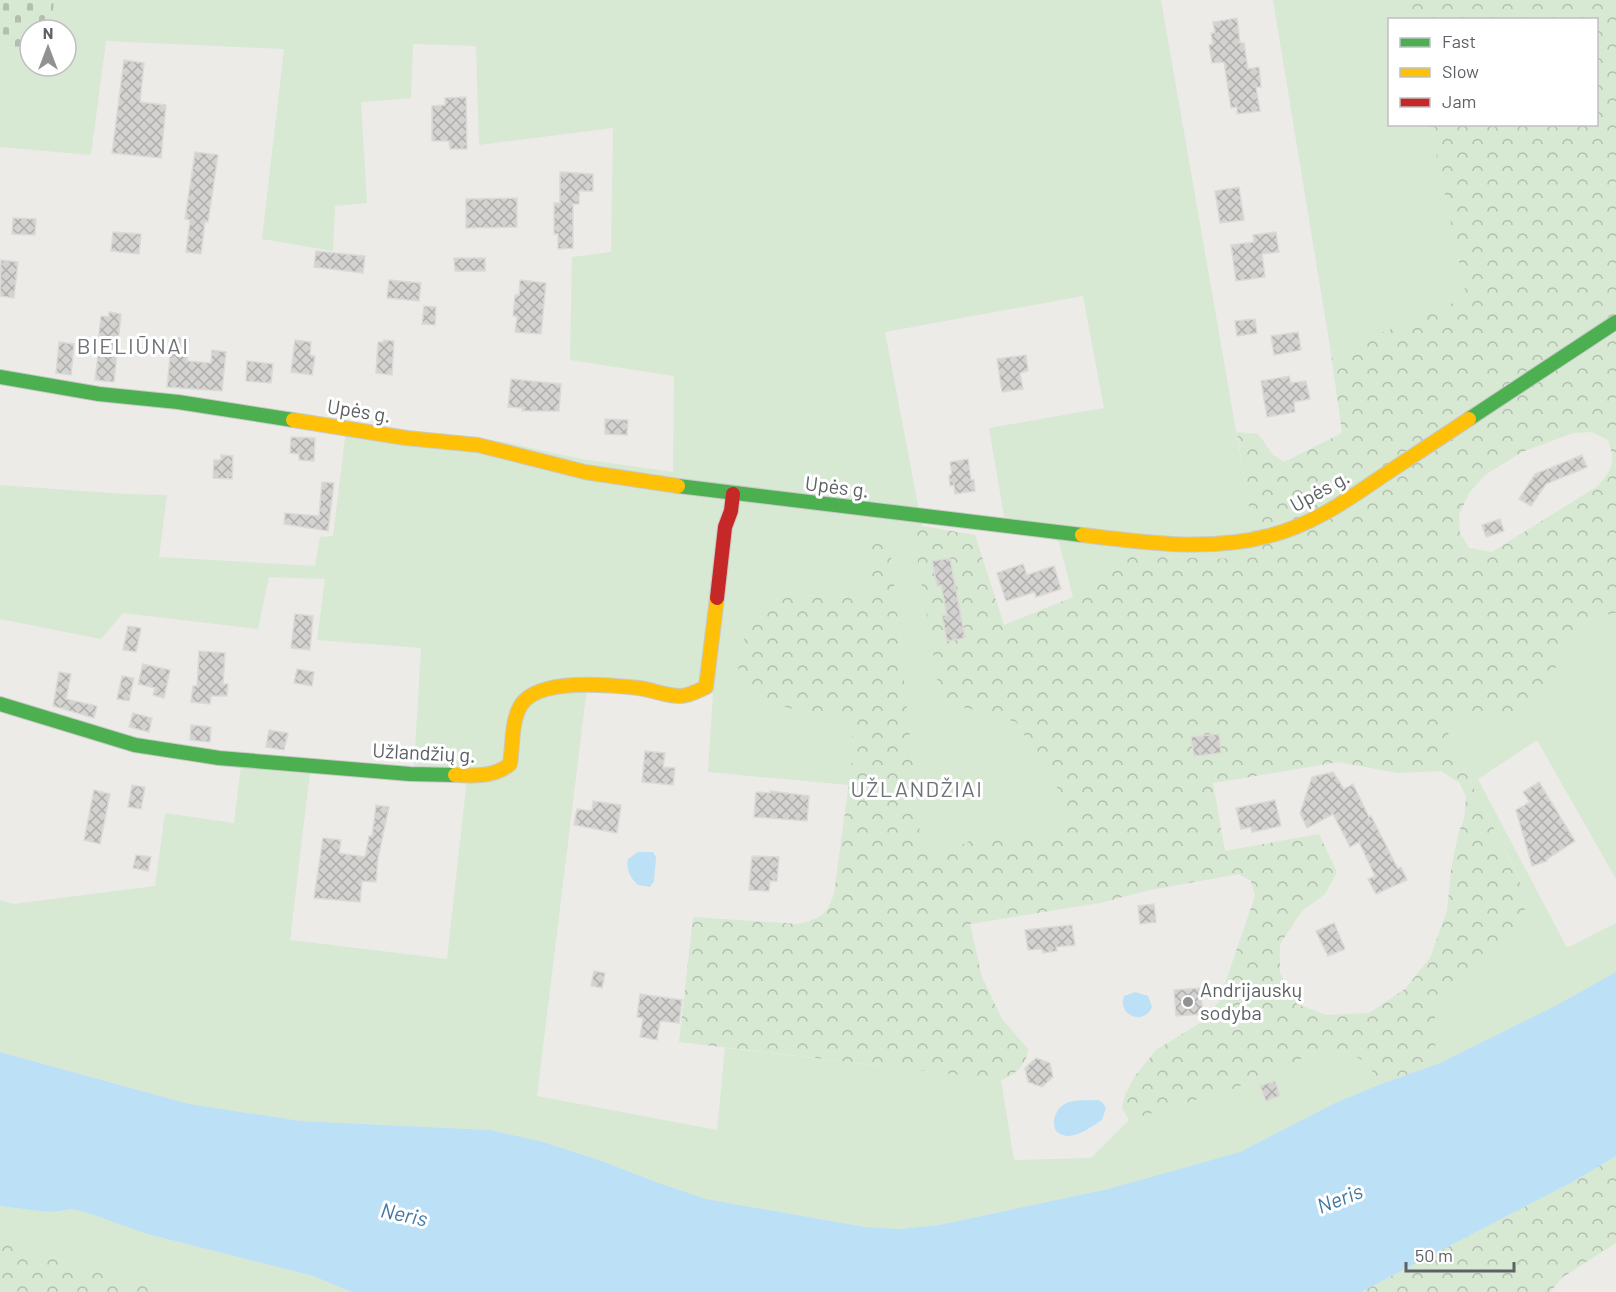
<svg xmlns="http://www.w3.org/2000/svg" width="1616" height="1292" viewBox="0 0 1616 1292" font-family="Barlow,sans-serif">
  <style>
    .grass { fill: #d7e8d3 }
    .forest { fill: url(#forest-crowns); fill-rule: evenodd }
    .cemetery { fill: url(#cemetery-stones) }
    .water { fill: #bce0f5 }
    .building { fill: url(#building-cross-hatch); stroke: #dcdad6; stroke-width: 1.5 }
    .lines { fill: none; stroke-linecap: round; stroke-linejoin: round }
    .fast-casing { stroke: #c9c9c8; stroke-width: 16 }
    .slow-casing { stroke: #c9c9c8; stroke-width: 16 }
    .jam-casing { stroke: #c9c9c8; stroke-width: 16 }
    .fast { stroke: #4caf50; stroke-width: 14 }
    .slow { stroke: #ffc107; stroke-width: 14 }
    .jam { stroke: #c62828; stroke-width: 14 }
    .poi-dot { fill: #8f9192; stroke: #fff; stroke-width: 2 }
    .labels { text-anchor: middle; stroke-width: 6; stroke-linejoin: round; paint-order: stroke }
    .street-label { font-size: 20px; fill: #5d6165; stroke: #fff }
    .poi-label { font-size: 20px; fill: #5d6165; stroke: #fff; text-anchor: start }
    .water-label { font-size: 21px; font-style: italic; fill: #4278a4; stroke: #fff }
    .quarter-label { font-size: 22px; letter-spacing: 1.5px; fill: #6e7377; stroke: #fff }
  </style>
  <defs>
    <pattern id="forest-crowns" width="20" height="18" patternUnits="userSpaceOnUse" patternTransform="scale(1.5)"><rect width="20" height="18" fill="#d7e8d3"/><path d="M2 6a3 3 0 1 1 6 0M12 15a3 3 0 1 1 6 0" fill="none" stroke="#b2bfaf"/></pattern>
    <pattern id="cemetery-stones" width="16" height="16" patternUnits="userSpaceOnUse" patternTransform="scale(1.5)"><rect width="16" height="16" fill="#d7e8d3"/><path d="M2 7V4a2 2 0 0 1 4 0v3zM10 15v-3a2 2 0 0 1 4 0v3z" fill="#b2bfaf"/></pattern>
    <pattern id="building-cross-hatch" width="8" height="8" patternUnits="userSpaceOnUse" patternTransform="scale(1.5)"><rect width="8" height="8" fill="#d3d2d0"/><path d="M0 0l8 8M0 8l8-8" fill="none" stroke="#aeaeac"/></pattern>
  </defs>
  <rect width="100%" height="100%" fill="#ecebe7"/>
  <!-- grass -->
  <g class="grass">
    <path d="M54 0H1161L1258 557 1213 559 1121 554 1073 597 1059 542 1004 516 989 428 1104 408 1083 296 885 332 922 526 945 702 1016 722 1066 802 1062 830 1038 835 975 838 941 856 929 854 921 842 890 546 881 539H870V594L863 599 791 594 762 702 798 710 833 714 849 722 854 746 849 785 708 772 713 694 588 679 537 1096 717 1130 725 1048 1001 1080 1014 1160 1091 1158 1129 1120 1230 1090 1288 1066 1315 1051H1345L1366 1062 1381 1084 1335 1103 1240 1152 1108 1189 939 1225 900 1229 865 1227 706 1199 656 1182 599 1160 540 1141 490 1130 301 1121 189 1104 0 1052V900L13 904 155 886 165 813 234 823 241 766 310 772 290 940 447 959 468 770 414 768 421 648 317 640 325 579 269 577 258 629 123 613 101 639 0 619V485L123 494 167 495 159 557 315 566 320 537 333 536 347 422 505 442 581 459 673 472 674 376 570 360 572 257 611 252 613 128 479 145 476 46 413 44 411 98 361 102 367 203 335 206 333 251 262 239 284 49 106 41 91 155 0 147V47L30 49V66H66V30H51Z"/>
    <path d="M1273 0H1403L1407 19 1390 20V124L1430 125 1465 290 1449 306 1331 353Z"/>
    <path d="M1616 613V879L1537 740 1478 779 1567 948 1616 923V972L1557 1005 1440 1063 1434 1040 1435 1017 1443 999 1489 962 1526 908 1519 877 1449 739 1447 717 1458 710 1495 714 1547 694 1558 661 1570 640 1589 618Z"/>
    <path d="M0 1206 40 1211 53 1212 71 1209 85 1212 147 1234 313 1276 352 1292H163L0 1241Z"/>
  </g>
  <!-- forest -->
  <g class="forest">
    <path d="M1403 0H1616V613L1589 618 1570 640 1558 661 1547 694 1533 708 1495 714 1458 710 1447 717 1449 739 1519 878 1526 908 1489 962 1443 999 1435 1017 1434 1040 1440 1063 1381 1084 1366 1062 1345 1051H1315L1288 1066 1230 1090 1129 1120 1122 1108 1125 1095 1135 1076 1156 1050 1205 1020 1219 1001 1255 896 1251 881 1239 874 1150 890 1100 903 970 924 982 977 1002 1019 1028 1049C1026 1066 1016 1074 1001 1080L679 1042 693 917 798 924C821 918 827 916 834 893L854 746 849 722 833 714 798 710 762 702 741 686 738 666 745 636 769 601 791 594 863 599 870 594V539H881L890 546 921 842 929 854 941 856 975 838 1038 835 1062 830 1066 802 1016 722 945 702 939 689 913 533 922 526 975 535 1004 625 1073 597 1121 554 1213 559 1257 557 1237 432 1258 434 1273 455 1284 462 1342 433 1331 353 1449 306 1465 290 1430 125 1596 124V20L1407 19ZM1592 432 1608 440C1616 462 1613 468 1598 486L1492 552 1469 548 1460 533 1459 515 1469 493 1485 475 1522 452 1573 433ZM1339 762 1397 773 1441 771 1460 783 1466 797 1464 819 1458 835 1451 870 1447 911 1430 958 1405 989 1369 1013 1326 1015 1297 1004 1280 973V944L1301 912 1325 894 1337 872 1319 834 1225 851 1213 783Z"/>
    <path d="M1616 1156V1243L1563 1277 1550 1292H1361L1578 1179Z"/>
    <path d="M0 1241 163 1292H0Z"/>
  </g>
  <!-- cemetery -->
  <path class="cemetery" d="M0 0H54L51 30H30V49L0 47Z"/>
  <!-- water -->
  <g class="water">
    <path d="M638 852H653L656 857 654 881 650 887 638 885C630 878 626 869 628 859Z"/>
    <path d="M1616 972V1156L1578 1179 1361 1292H352L313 1276 147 1234 85 1212 71 1209 53 1212 40 1211 0 1206V1052L189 1104 301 1121 490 1130 540 1141 599 1160 656 1182 706 1199 865 1227 900 1229 939 1225 1108 1189 1240 1152 1335 1103 1381 1084 1440 1063 1557 1005Z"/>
    <path d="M1135 992 1148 996 1152 1007C1144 1026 1117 1016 1124 996Z"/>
    <path d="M1098 1100 1102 1102 1106 1108 1102 1120C1089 1128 1070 1144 1056 1131 1053 1124 1053 1119 1057 1112 1065 1097 1083 1101 1098 1100Z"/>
  </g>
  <!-- building -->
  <g class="building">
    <path d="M1237 18 1240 43H1244L1248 69 1259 67 1261 87H1256L1260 111 1237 114V107L1231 108 1224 62 1212 63 1209 45 1213 44 1211 33H1215L1213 22Z"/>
    <path d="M124 60 144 63 140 102 166 105 161 158 112 153Z"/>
    <path d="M466 97 467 149H450L449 141H432V106L445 105V98Z"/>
    <path d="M195 152 218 155 208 222H205L201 254 186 252 190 220 185 219Z"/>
    <path d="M560 172 593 174V191H579V204H573V248L558 249V234H554V203H560Z"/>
    <path d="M1239 187 1244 220 1220 223 1215 191Z"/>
    <path d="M517 198V227L466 228V199Z"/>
    <path d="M13 218 36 219 35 235 12 234Z"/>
    <path d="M113 232 141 234 139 254 111 251Z"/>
    <path d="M1276 232 1279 252 1262 254 1265 277 1236 281 1231 245 1254 242 1253 235Z"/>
    <path d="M316 251 365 256 363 273 314 267Z"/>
    <path d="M454 258H485V271H455Z"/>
    <path d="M1 260 18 262 14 298 0 296Z"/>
    <path d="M389 280 421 283 419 301 387 298Z"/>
    <path d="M520 280 546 283 541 334 515 332 517 317 513 316 515 295H519Z"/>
    <path d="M424 306 436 307 435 325 422 324Z"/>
    <path d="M109 312 121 314 114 382 95 380 98 355H92L93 342H98L101 316 109 317Z"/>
    <path d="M1255 319 1257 333 1237 336 1235 321Z"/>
    <path d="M1298 332 1301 350 1274 355 1271 336Z"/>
    <path d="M172 337 189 339 187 361 211 363 212 350 226 352 222 391 167 387Z"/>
    <path d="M295 340 311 342 310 355 315 356 312 375 291 372Z"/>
    <path d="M384 340 394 341 392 375 376 373 378 342H383Z"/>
    <path d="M59 342 74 344 71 375 56 373Z"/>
    <path d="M1026 355 1028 371 1020 373 1023 389 1002 392 997 359Z"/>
    <path d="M247 361 273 364 271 383 246 381Z"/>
    <path d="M1289 376 1291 383 1306 381 1310 399 1294 402 1295 412 1267 417 1261 381Z"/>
    <path d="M511 379 561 384 559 411H522L523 408 508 407Z"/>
    <path d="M605 419 628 420 627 435 605 434Z"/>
    <path d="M291 437 315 438 314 461 299 460V454L290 453Z"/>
    <path d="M221 455 233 456 232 479 213 478 214 460H221Z"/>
    <path d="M1582 455 1587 467 1546 484 1531 506 1519 499 1535 474Z"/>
    <path d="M968 459 971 480H974L975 491 955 494 954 485 950 486 949 475 952 474 950 462Z"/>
    <path d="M322 482 334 483 328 531 284 524 285 513 319 516Z"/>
    <path d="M1500 519 1504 531 1486 537 1482 525Z"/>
    <path d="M950 558 965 638 947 641 942 616 947 615 941 585 937 586 932 561Z"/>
    <path d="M1023 564 1027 575 1054 566 1061 589 1036 597 1035 592 1006 601 997 573Z"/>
    <path d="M295 614 313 616 310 650 291 648Z"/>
    <path d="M128 626 141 628 136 652 123 650Z"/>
    <path d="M199 651 225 653 223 684H228L227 696H211L210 704 191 702 193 686H197Z"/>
    <path d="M143 664 170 670 164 698 153 695 155 688 138 684Z"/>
    <path d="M297 669 314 672 312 686 294 683Z"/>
    <path d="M59 672 71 674 66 699 97 706 94 718 53 706Z"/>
    <path d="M122 676 134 678 129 701 117 699Z"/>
    <path d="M133 713 152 718 149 732 129 727Z"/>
    <path d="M191 725 211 727 210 742 190 740Z"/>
    <path d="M269 730 288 733 284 750 266 747Z"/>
    <path d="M1219 734 1221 753 1194 756 1191 737Z"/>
    <path d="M645 751 665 753 663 767 675 768 673 785 642 782Z"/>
    <path d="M1333 772 1344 789 1353 784 1369 817 1371 816 1398 869 1401 867 1407 880 1376 894 1368 879 1375 876 1359 842 1350 847 1333 814 1307 828 1300 813 1312 777Z"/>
    <path d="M1539 782 1575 841 1547 859V861L1532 866 1516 810 1530 802 1523 792Z"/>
    <path d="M132 785 145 787 141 809 128 807Z"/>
    <path d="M94 790 110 794 100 844 84 840Z"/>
    <path d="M770 791 809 796 807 821 754 817 756 792 770 793Z"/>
    <path d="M1275 800 1281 826 1252 832 1251 827 1241 829 1236 808Z"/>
    <path d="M593 801 621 805 617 833 574 825 577 809 592 811Z"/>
    <path d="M376 805 389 807 378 858 376 882 362 881 360 902 314 898 323 838 341 840 339 853 365 857 369 836H372Z"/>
    <path d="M136 855 151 857 148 871 133 868Z"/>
    <path d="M752 856 779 857 777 881H770L769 891 749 890Z"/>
    <path d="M1154 904 1156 922 1140 924 1138 906Z"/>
    <path d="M1334 923 1345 949 1328 956 1316 931Z"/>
    <path d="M1072 925 1075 945 1056 947 1057 951 1043 953 1042 949 1028 950 1025 930Z"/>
    <path d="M594 971 605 973 602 988 591 986Z"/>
    <path d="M1200 988 1203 1014 1176 1016 1174 990Z"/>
    <path d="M640 994 682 1000 679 1023 660 1021 657 1040 640 1037 643 1018 637 1017Z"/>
    <path d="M1036 1058 1050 1063 1053 1077 1042 1087 1028 1082 1025 1068Z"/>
    <path d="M1275 1081 1280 1096 1266 1101 1260 1086Z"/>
  </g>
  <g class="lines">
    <!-- fast casing -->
    <g class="fast-casing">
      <g id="fast">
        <path d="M0 377 99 394 178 402 293 420"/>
        <path d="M1469 419 1616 322"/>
        <path d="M678 486 1082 535"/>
        <path d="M0 704 135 745 219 758 410 774 455 775"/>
      </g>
    </g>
    <!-- slow casing -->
    <g class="slow-casing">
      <g id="slow">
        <path d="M293 420 406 438 478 445 585 472 678 486"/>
        <path d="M1082 535C1143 542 1208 552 1268 536 1310 526 1346 501 1381 477 1410 458 1440 438 1469 419"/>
        <path d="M455 775C473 776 495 777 510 764 513 746 511 721 521 705 538 677 612 685 639 688 653 690 666 696 680 696 689 696 698 691 706 687L717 598"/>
      </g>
    </g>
    <!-- jam casing -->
    <g class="jam-casing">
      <path id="jam" d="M717 598 725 527 731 511 733 494"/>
    </g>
    <!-- fast -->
    <use href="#fast" class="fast"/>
    <!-- slow -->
    <use href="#slow" class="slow"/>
    <!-- jam -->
    <use href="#jam" class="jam"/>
  </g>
  <!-- markers -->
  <circle class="poi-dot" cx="1188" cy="1002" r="6"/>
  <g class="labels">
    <!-- street labels -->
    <g class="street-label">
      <text transform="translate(359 411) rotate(9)" y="7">Upės g.</text>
      <text transform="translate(837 487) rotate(7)" y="7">Upės g.</text>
      <text transform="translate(1320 491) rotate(-29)" y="7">Upės g.</text>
      <text transform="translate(424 753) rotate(3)" y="7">Užlandžių g.</text>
    </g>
    <!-- poi labels -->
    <g class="poi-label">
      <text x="1200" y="997">Andrijauskų<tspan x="1200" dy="23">sodyba</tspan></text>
    </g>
    <!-- water labels -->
    <g class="water-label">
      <text transform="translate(1340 1199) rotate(-21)" y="7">Neris</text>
      <text transform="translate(404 1215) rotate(12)" y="7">Neris</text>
    </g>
    <!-- quarter labels -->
    <g class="quarter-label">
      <text x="133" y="354">BIELIŪNAI</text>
      <text x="917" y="797">UŽLANDŽIAI</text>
    </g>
  </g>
  <!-- legend -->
  <rect x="1388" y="18" width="210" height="108" fill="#ffffff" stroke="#bec0c1" stroke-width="1.5"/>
  <rect x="1400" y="38" width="30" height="9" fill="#4caf50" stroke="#bec0c1" stroke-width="1.5"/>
  <text x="1442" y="48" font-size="18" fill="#5d6165">Fast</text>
  <rect x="1400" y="68" width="30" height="9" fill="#ffc107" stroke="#bec0c1" stroke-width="1.5"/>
  <text x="1442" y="78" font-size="18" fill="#5d6165">Slow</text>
  <rect x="1400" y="98" width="30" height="9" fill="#c62828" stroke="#bec0c1" stroke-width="1.5"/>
  <text x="1442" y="108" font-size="18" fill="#5d6165">Jam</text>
  <!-- north arrow -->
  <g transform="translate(48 48)"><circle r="28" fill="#ffffff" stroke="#bec0c1" stroke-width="1.5"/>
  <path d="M0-4.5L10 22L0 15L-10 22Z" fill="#8f9192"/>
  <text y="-9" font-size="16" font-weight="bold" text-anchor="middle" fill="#5d6165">N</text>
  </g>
  <!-- scale -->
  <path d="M1406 1262v9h108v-9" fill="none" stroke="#5d6165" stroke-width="3"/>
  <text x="1415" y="1262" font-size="18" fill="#5d6165" stroke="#ffffff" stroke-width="4.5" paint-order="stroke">50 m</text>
</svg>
